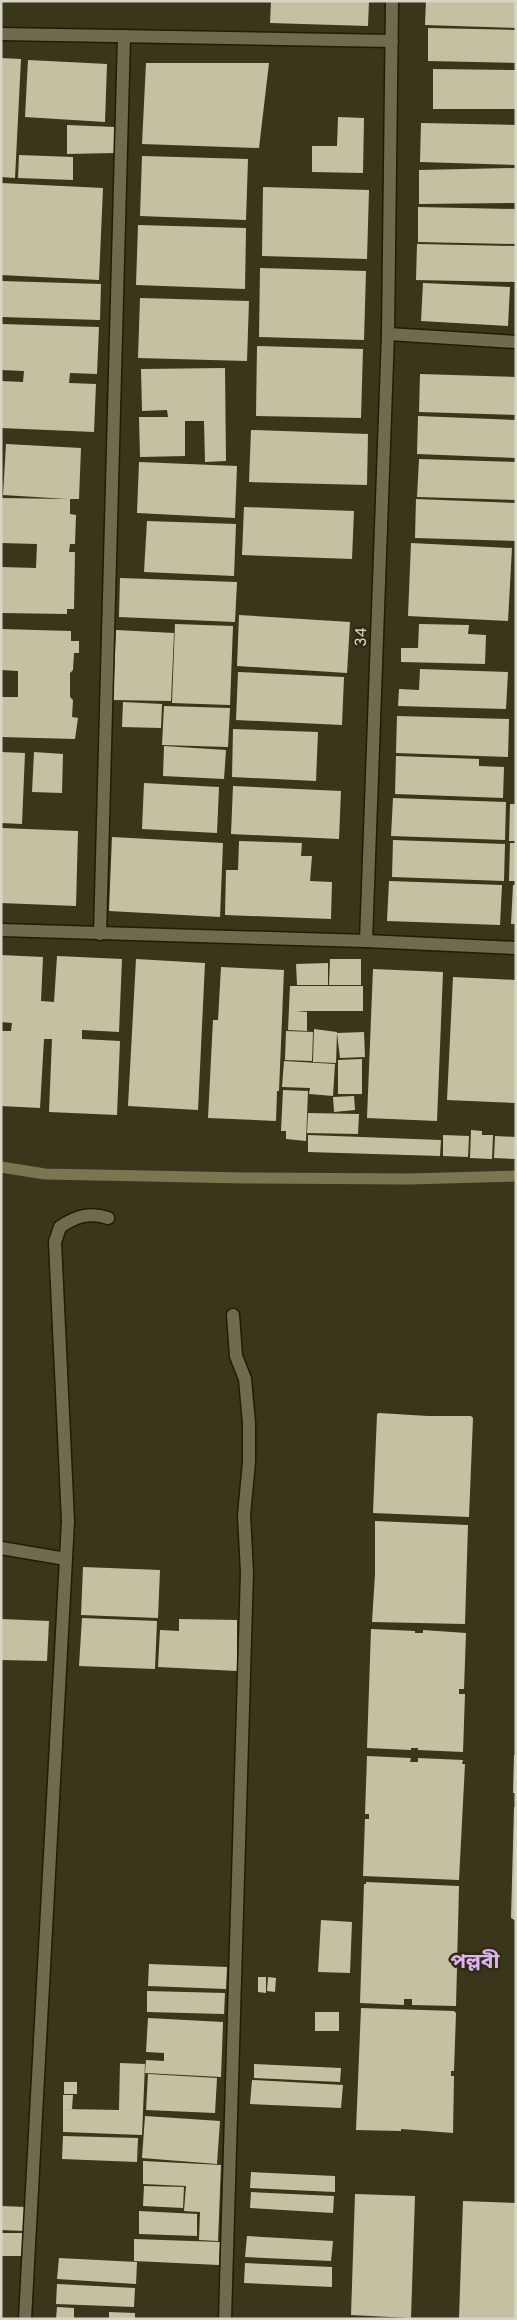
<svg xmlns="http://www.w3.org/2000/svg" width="517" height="2320" viewBox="0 0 517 2320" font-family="Overpass,'Noto Sans Bengali',sans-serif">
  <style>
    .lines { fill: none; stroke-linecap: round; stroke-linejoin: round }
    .stream { stroke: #7b7650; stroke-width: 11 }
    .building { fill: #c4c1a3 }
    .minor-casing { stroke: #201d04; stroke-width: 15 }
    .minor { stroke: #6e6b4f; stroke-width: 12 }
    .labels { text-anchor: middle; stroke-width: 5; stroke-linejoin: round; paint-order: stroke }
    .street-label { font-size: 16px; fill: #d7d5c6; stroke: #2f2c12 }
    .district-label { font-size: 21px; font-weight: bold; fill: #dcb3f5; stroke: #2f2c12 }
  </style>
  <rect width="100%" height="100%" fill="#39361c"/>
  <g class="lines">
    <!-- stream -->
    <path class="stream" d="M1 1167 45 1174 246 1178 409 1179 516 1176"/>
  </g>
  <!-- building -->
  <g class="building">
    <path d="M271 1H369L368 26 270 23Z"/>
    <path d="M426 1H516V28L425 25Z"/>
    <path d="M428 28 516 30V63L428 61Z"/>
    <path d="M1 58 21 59 15 178 1 177Z"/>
    <path d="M28 60 107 64 105 122 25 117Z"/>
    <path d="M146 63H269L259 148 142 144Z"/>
    <path d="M433 69 516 70V109H433Z"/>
    <path d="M338 117 364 118 363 173 312 172V146H337Z"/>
    <path d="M421 123 516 125V165L420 162Z"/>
    <path d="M67 125 115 127 114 153 67 154Z"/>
    <path d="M19 155 73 157V180L18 178Z"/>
    <path d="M142 156 248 159 246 220 140 216Z"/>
    <path d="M516 168V203L419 204V170Z"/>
    <path d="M1 183 103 188 99 280 1 275Z"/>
    <path d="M263 187 369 190 367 259 262 256Z"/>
    <path d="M418 207 516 209V244L418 242Z"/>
    <path d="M138 225 246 228 245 289 136 285Z"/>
    <path d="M417 244 516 246V282L416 280Z"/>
    <path d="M260 268 366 271 364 340 259 337Z"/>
    <path d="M1 281 101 284 100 320 1 317Z"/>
    <path d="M423 283 510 287 508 326 421 321Z"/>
    <path d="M140 298 249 301 247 361 138 358Z"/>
    <path d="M1 324 99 327 97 374 70 373 69 383 96 384 94 432 1 428V381L23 382 24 371 1 370Z"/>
    <path d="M257 346 363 349 361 418 256 416Z"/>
    <path d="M225 368 226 461 205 462 204 421H185V456L140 457 139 417H168L167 410 142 411 141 369Z"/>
    <path d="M420 374 516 377V415L419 412Z"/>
    <path d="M418 416 516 420V458L417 454Z"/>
    <path d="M251 430 368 434 367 485 249 482Z"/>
    <path d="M6 444 81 448 79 499H70V514L76 515 75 544H70L69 552H75L74 609H67V614L1 613V567L36 568 37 544 1 543V498L68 499 3 495Z"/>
    <path d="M419 459 516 462V500L417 497Z"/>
    <path d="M139 462 237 466 235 518 137 513Z"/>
    <path d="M416 499 516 503V541L415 538Z"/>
    <path d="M244 507 354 511 352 559 242 555Z"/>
    <path d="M147 521 236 524 234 576 144 572Z"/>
    <path d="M411 543 512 548 508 621 408 616Z"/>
    <path d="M120 578 237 582 235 622 119 617Z"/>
    <path d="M239 615 350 622 347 673 237 666Z"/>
    <path d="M175 624 233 626 230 705 172 703Z"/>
    <path d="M419 624 469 625 468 634 486 635 485 664 401 662V648H418Z"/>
    <path d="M1 629 71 631V641H79V653H74L73 670 70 673V697L73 700 72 717 78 718 75 739 1 737V697H18V671L1 670Z"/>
    <path d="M116 630 174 633 171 701 113 700Z"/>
    <path d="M420 669 508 672 506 709 398 706 399 689 419 690Z"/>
    <path d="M238 672 344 677 342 725 236 720Z"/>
    <path d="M123 702 162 704 161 728 122 727Z"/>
    <path d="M164 706 230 708 228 747 162 745Z"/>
    <path d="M397 716 509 719 508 757 396 753Z"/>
    <path d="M233 729 318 732 316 781 232 777Z"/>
    <path d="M164 746 226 750 224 779 163 776Z"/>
    <path d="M1 752 25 753 22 824 1 823Z"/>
    <path d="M34 752 63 754 62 793 32 792Z"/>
    <path d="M396 756 479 759V766L504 767 503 798 395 794Z"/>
    <path d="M144 783 219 787 217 833 142 829Z"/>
    <path d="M233 786 341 791 339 839 231 834Z"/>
    <path d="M393 798 506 802 505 840 391 836Z"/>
    <path d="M510 804H516V841H509Z"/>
    <path d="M1 828 78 831 76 906 1 903Z"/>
    <path d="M112 837 223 843 220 917 109 911Z"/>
    <path d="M393 840 505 844 504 881 392 877Z"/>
    <path d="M239 841 302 843 301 856H312L310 881 332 882 331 919 225 915 226 870H238Z"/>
    <path d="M510 843H516V881H509Z"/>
    <path d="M389 881 502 885 500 925 387 921Z"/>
    <path d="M513 885H516V924H511Z"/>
    <path d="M1 955 43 957 41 1001 54 1002 57 956 122 959 119 1032 82 1030V1039L120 1041 117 1115 49 1112 52 1039H44L40 1108 1 1106V1031H11L12 1023 1 1022Z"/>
    <path d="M136 959 205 963 198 1110 128 1106Z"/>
    <path d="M330 959H361V985H329Z"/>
    <path d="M328 963V985H297L296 964Z"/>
    <path d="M221 967 284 970 279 1091H277L276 1121 208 1118 213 1020H218Z"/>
    <path d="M373 969 443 972 437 1121 367 1118Z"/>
    <path d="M453 977 516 980V1103L447 1100Z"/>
    <path d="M290 986H363V1011H296L307 1012V1031L288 1030Z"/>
    <path d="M314 1029 337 1032 336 1063 313 1062Z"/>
    <path d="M286 1031 313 1032 312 1061 285 1060Z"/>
    <path d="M364 1032 365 1057 340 1058 337 1033Z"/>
    <path d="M362 1059V1094H338V1060Z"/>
    <path d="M284 1061 335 1064 333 1096 309 1094 310 1088 282 1087Z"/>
    <path d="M283 1090 308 1091 306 1141 286 1139V1131H281Z"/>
    <path d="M354 1096 355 1110 334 1112 333 1097Z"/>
    <path d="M308 1113 359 1114 358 1134 307 1133Z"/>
    <path d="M471 1130 482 1131V1135H493L492 1159 470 1158Z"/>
    <path d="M308 1135 441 1140 440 1156 308 1152Z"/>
    <path d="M443 1135 469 1136 468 1157 443 1156Z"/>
    <path d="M495 1136 516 1137V1159L494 1158Z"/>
    <path d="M379 1413 428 1416H471L473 1418 469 1517 373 1513 377 1414Z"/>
    <path d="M375 1521 468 1525 465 1624 372 1622 375 1574Z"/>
    <path d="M83 1567 160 1570 158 1618 81 1615Z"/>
    <path d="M82 1618 157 1621 155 1669 79 1666Z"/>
    <path d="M1 1619 49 1621 47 1661 1 1660Z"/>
    <path d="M179 1619 237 1620V1671L158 1667 160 1630 179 1631Z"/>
    <path d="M371 1629 415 1631V1633H423V1630L466 1633 464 1689H459V1694H465L463 1752 418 1750V1748H411V1750L367 1748Z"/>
    <path d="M514 1755H516V1793H513Z"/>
    <path d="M367 1756 411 1758 410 1762H418V1758L463 1760 462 1764H465L459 1880 363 1876 365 1819H369V1814H365Z"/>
    <path d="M514 1807H516V1921L511 1918Z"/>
    <path d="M366 1882 459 1886 456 2006 412 2005V1999H404V2005L360 2003 364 1884H366Z"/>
    <path d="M321 1920 352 1922 350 1973 318 1972Z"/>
    <path d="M149 1964 227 1967 226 1989 148 1986Z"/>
    <path d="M258 1977H266V1993L258 1992Z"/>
    <path d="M268 1977 276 1978 275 1992 267 1991Z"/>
    <path d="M147 1991 225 1993 224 2014 147 2012Z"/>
    <path d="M361 2008 454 2011 456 2013 454 2071H451V2076H454L453 2133 401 2129V2131L356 2130Z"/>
    <rect x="315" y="2012" width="24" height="19"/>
    <path d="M148 2018 223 2022 221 2077 145 2073 146 2060 164 2061V2053L146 2052Z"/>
    <path d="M120 2063 145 2064 142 2135 63 2132V2109L119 2110Z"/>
    <path d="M254 2064 341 2068 340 2082 254 2078Z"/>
    <path d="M148 2074 217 2078 215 2113 146 2110Z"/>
    <path d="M252 2080 343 2085 341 2108 250 2104Z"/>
    <rect x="64" y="2082" width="13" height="12"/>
    <path d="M63 2095H73L72 2109H63Z"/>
    <path d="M145 2116 220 2121 217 2164 142 2158Z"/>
    <path d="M63 2136 138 2138 137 2162 62 2159Z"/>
    <path d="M143 2161 221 2165 218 2241 199 2240 200 2212 184 2211 186 2186 143 2184Z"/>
    <path d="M251 2172 335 2176V2192L250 2188Z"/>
    <path d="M144 2186 184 2187 183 2208 143 2206Z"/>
    <path d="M251 2192 334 2196 333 2213 250 2208Z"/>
    <path d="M355 2194 415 2196 411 2318 351 2315Z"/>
    <path d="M463 2201 516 2203V2319H459Z"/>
    <path d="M1 2206 26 2207 25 2231 1 2230Z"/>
    <path d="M139 2211 197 2214V2236L139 2234Z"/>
    <path d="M1 2233H24L23 2256H1Z"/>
    <path d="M247 2236 333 2241 331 2261 245 2257Z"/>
    <path d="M134 2239 220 2242 219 2265 134 2261Z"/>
    <path d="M59 2258 137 2262 136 2284 57 2279Z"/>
    <path d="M245 2263 332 2267V2287L244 2283Z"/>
    <path d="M57 2284 135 2288 134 2307 56 2304Z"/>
    <path d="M57 2307 74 2308V2319H56Z"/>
    <path d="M109 2312 135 2313V2319H109Z"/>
  </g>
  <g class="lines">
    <!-- minor casing -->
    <g class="minor-casing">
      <g id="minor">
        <path d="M1 34 392 41"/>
        <path d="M388 334 516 342"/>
        <path d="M1 930 366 941 516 948"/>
        <path d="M100 934 124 36"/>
        <path d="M366 941 388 334 392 1"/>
        <path d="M1 1548 66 1559"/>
        <path d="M25 2319 68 1521 55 1242 60 1227C76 1216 90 1212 108 1218"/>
        <path d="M225 2319 247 1572 244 1515 249 1462V1423L245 1379 236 1356 233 1315"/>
      </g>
    </g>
    <!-- minor -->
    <use href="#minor" class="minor"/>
  </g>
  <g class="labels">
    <!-- street labels -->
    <g class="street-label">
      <text transform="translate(360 637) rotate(-88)" y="6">34</text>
    </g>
    <!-- district labels -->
    <g class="district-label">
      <text x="475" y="1968">পল্লবী</text>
    </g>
  </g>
  <!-- border -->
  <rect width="517" height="2320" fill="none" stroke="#d7d5c6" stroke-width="5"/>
</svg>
